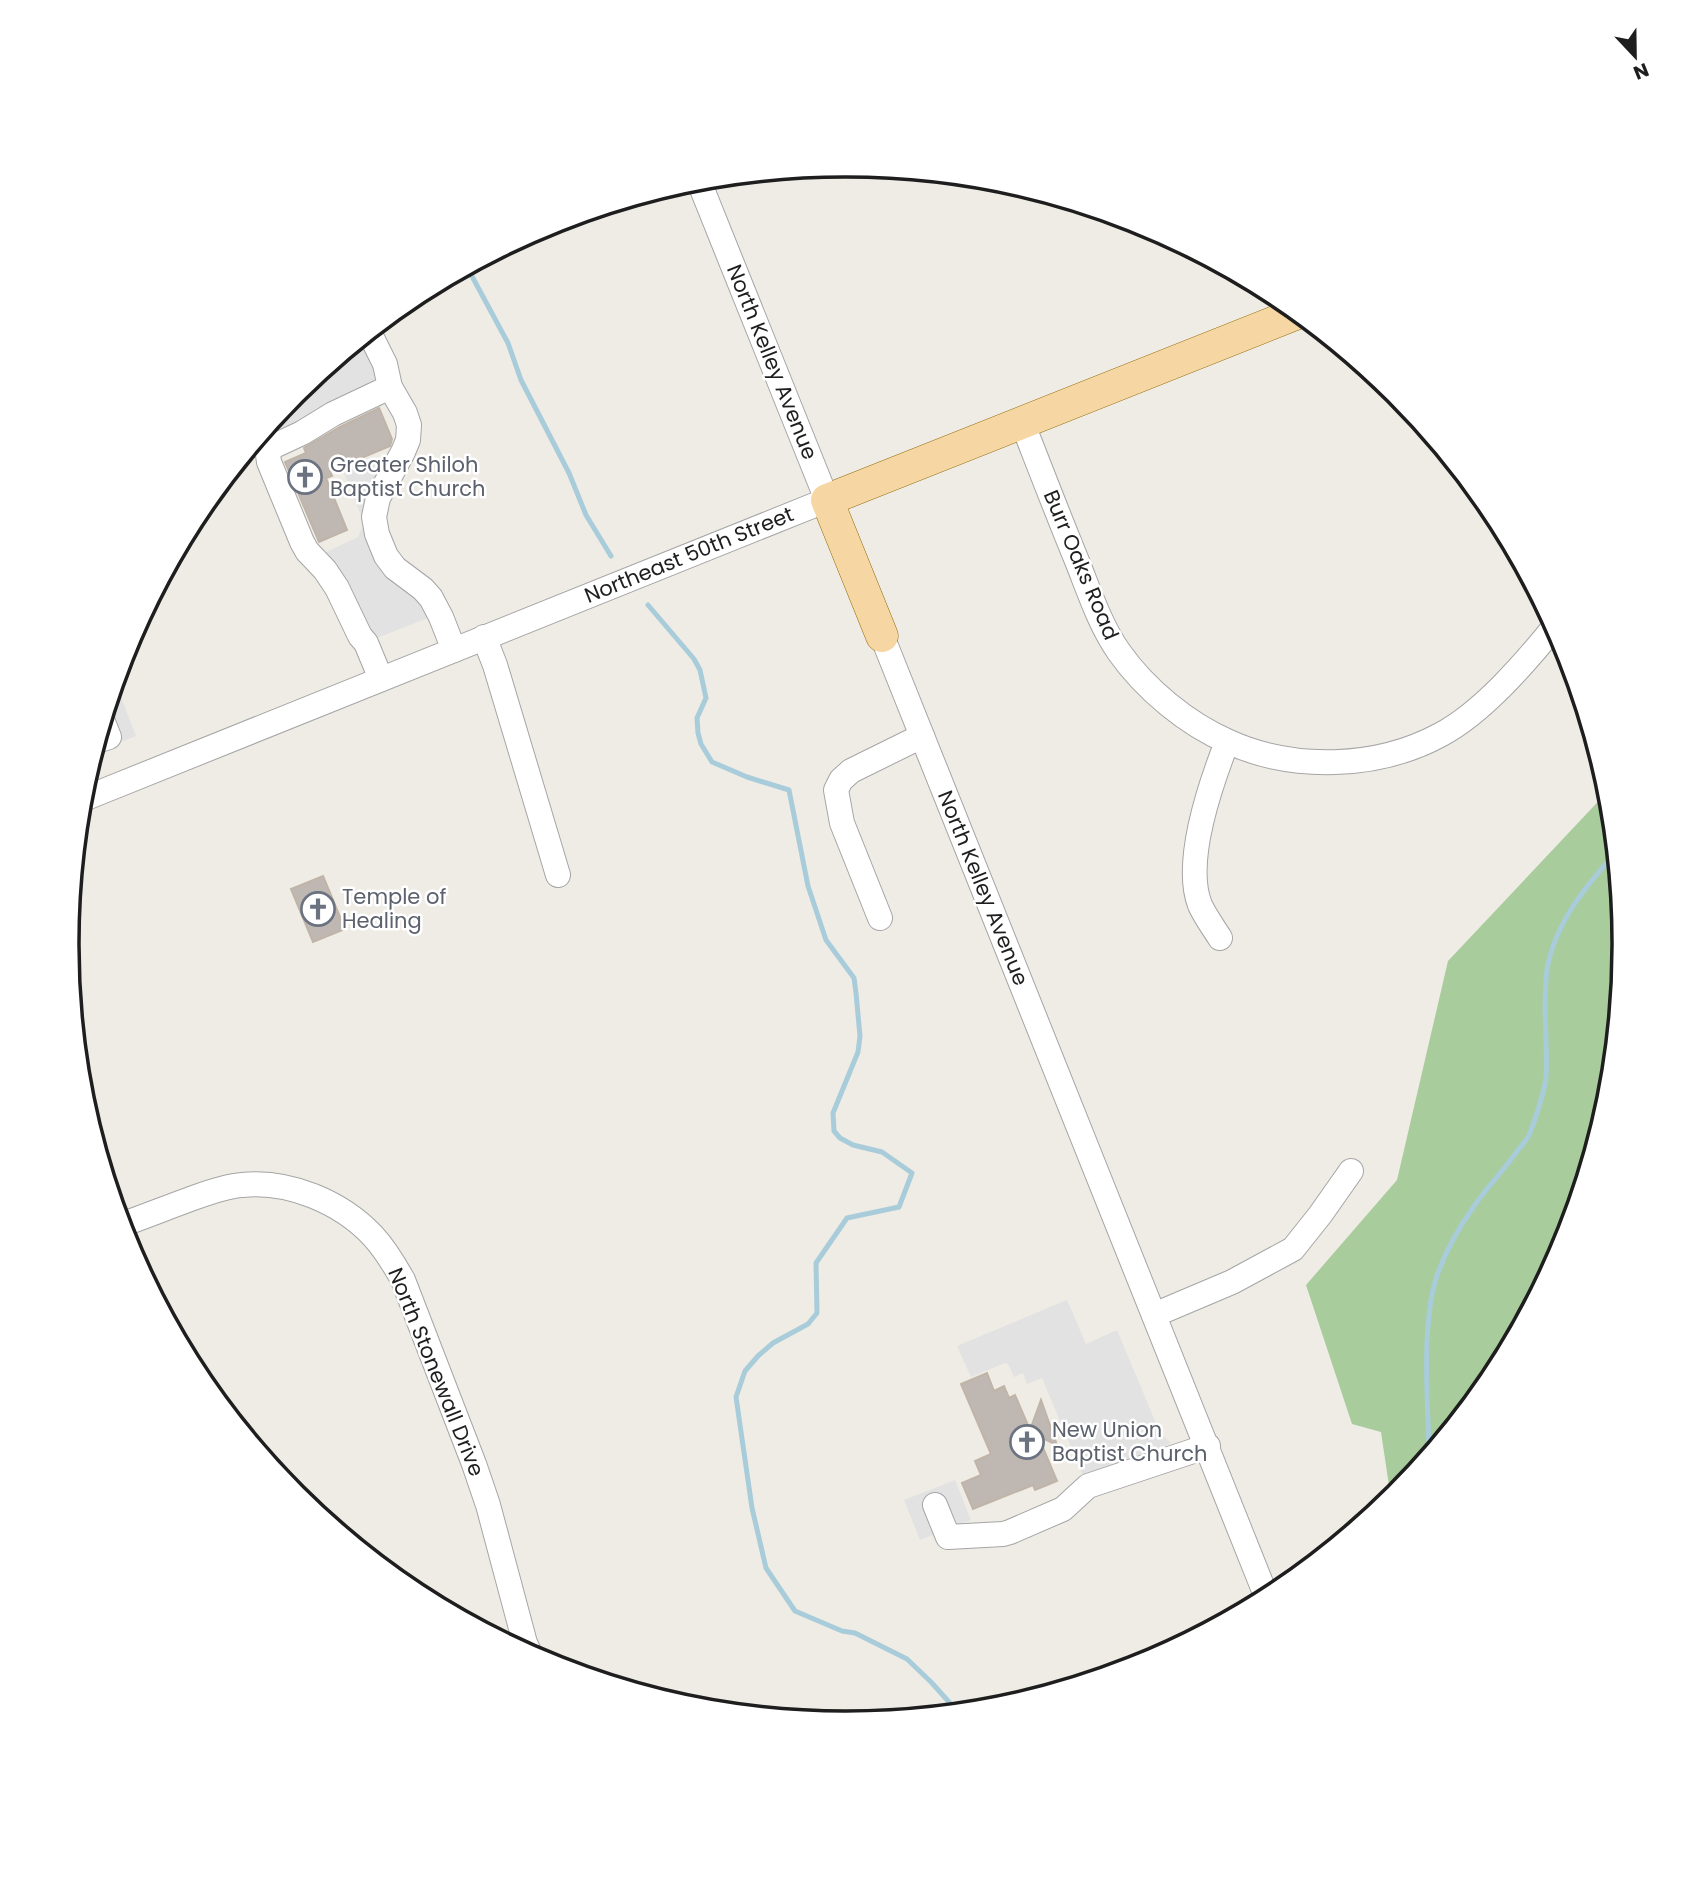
<svg xmlns="http://www.w3.org/2000/svg" width="1691" height="1888" viewBox="0 0 1691 1888" font-family="Poppins,sans-serif">
  <style>
    .forest { fill: #a8cc9c }
    .parking { fill: #e2e2e2 }
    .lines { fill: none; stroke-linecap: round; stroke-linejoin: round }
    .stream { stroke: #a8ccda; stroke-width: 5 }
    .building { fill: #bfb8b2; stroke: #c0b4a8; stroke-width: 2 }
    .minor-casing { stroke: #a5a5a5; stroke-width: 26 }
    .major-casing { stroke: #906b09; stroke-width: 33 }
    .minor { stroke: #fff; stroke-width: 24 }
    .major { stroke: #f6d7a3; stroke-width: 32 }
    .labels { text-anchor: middle; stroke-width: 5; stroke-linejoin: round; paint-order: stroke }
    .street-label { font-size: 21px; fill: #1e1e1e; stroke: #fff }
    .worship-label { font-size: 21px; fill: #5b616d; stroke: #fff; text-anchor: start }
    .rim { fill: none; stroke: #1e1e1e; stroke-width: 3.5 }
  </style>
  <rect width="100%" height="100%" fill="#efece5"/>
  <!-- forest -->
  <path class="forest" d="M1609 790 1624 944 1609 1096 1565 1242 1493 1377 1391 1499 1381 1432 1352 1424 1306 1285 1397 1180 1448 961Z"/>
  <!-- parking -->
  <g class="parking">
    <path d="M374 328 396 376 261 443 259 437 295 393Z"/>
    <path d="M392 454 393 482 383 532 443 612 359 645 324 553 358 537 363 526V520L344 473Z"/>
    <path d="M115 682 136 736 103 749 98 736Z"/>
    <path d="M1067 1300 1086 1344 1117 1330 1160 1433 1171 1443 1082 1481 1083 1476 1042 1378 1027 1384 1023 1373 1014 1377 1008 1364 1005 1363 971 1377 957 1346Z"/>
    <path d="M955 1480 971 1520 920 1540 904 1500Z"/>
  </g>
  <g class="lines">
    <!-- stream -->
    <g class="stream">
      <path d="M467 267 508 343 521 380 569 473 586 515 611 556"/>
      <path d="M648 605 694 659 700 670 706 698 697 718 698 733 701 744 712 762 747 777 789 790 808 886 826 940 854 978 856 993 860 1036 858 1052 833 1113 834 1131 840 1138 853 1145 882 1152 912 1173 899 1207 847 1218 816 1263 817 1313 808 1324 773 1343 758 1356 745 1371 736 1397 752 1508 766 1568 795 1611 842 1631 855 1633 907 1659 931 1682 958 1712"/>
      <path d="M1429 1454C1428 1403 1423 1351 1431 1300 1436 1268 1454 1235 1472 1209 1486 1188 1504 1170 1518 1150 1522 1145 1528 1139 1530 1133 1535 1120 1545 1090 1546 1077 1548 1041 1542 1006 1547 970 1554 925 1585 886 1616 853"/>
    </g>
  </g>
  <!-- building -->
  <g class="building">
    <path d="M379 408 392 439 390 446 330 471 332 476 326 478 347 530 319 542 285 462 306 453 304 448 340 427Z"/>
    <path d="M323 876 345 929 313 942 291 889Z"/>
    <path d="M987 1373 994 1391 1004 1386 1009 1398 1015 1395 1030 1430 1041 1400 1057 1445 1038 1436 1057 1481 1035 1490 1033 1485 973 1509 962 1483 981 1475 975 1461 991 1454 961 1384Z"/>
  </g>
  <g class="lines">
    <!-- minor casing -->
    <g class="minor-casing">
      <g id="minor">
        <path d="M369 332 385 364 390 387 405 413 409 425 408 440 403 452 378 498 374 517 377 534 386 556 395 568 423 589 431 598 441 617 454 650"/>
        <path d="M1022 422C1040 468 1058 515 1077 561 1089 591 1100 625 1119 652 1145 689 1187 724 1229 742 1293 771 1377 769 1440 735 1482 713 1525 663 1555 626"/>
        <path d="M882 636 1267 1598"/>
        <path d="M484 637 495 665 558 875"/>
        <path d="M381 679 366 643 360 636 337 588 325 570 307 551 302 542 269 462 268 455 272 447 302 433 333 414 390 387"/>
        <path d="M97 741 109 737 103 722"/>
        <path d="M81 800 827 500 698 179"/>
        <path d="M880 918 842 823 836 790 841 780 851 771 922 736"/>
        <path d="M1220 938C1213 927 1205 916 1200 905 1183 862 1211 783 1227 742"/>
        <path d="M121 1225C146 1216 171 1206 196 1197 210 1192 227 1186 242 1185 289 1180 341 1202 373 1236 385 1249 394 1264 403 1280L474 1464 488 1505 525 1643 530 1654"/>
        <path d="M1154 1315 1232 1282 1293 1249 1320 1215 1351 1171"/>
        <path d="M935 1505 948 1537 1003 1534 1010 1532 1063 1509 1088 1486 1208 1446"/>
      </g>
    </g>
    <!-- major casing -->
    <g class="major-casing">
      <path id="major" d="M882 636 827 500 1298 313"/>
    </g>
    <!-- minor -->
    <use href="#minor" class="minor"/>
    <!-- major -->
    <use href="#major" class="major"/>
  </g>
  <!-- icons -->
  <defs>
    <g id="church-ring" transform="scale(1.75)"><circle r="9.5" fill="#fff" stroke="#6b7280" stroke-width="1.5"/><path d="M-1.2-6h2.4v3.5h3.3v2.4h-3.3V6h-2.4V-.1h-3.3v-2.4h3.3Z" fill="#6b7280"/></g>
  </defs>
  <g fill-rule="evenodd">
    <use href="#church-ring" x="305" y="477"/>
    <use href="#church-ring" x="318" y="909"/>
    <use href="#church-ring" x="1027" y="1442"/>
  </g>
  <g class="labels">
    <!-- street labels -->
    <g class="street-label">
      <text transform="translate(772 362) rotate(68)" y="7">North Kelley Avenue</text>
      <text transform="translate(689 555) rotate(-22)" y="7">Northeast 50th Street</text>
      <text transform="translate(1081 565) rotate(67)" y="7">Burr Oaks Road</text>
      <text transform="translate(983 888) rotate(68)" y="7">North Kelley Avenue</text>
      <text transform="translate(436 1372) rotate(68)" y="7">North Stonewall Drive</text>
    </g>
    <!-- worship labels -->
    <g class="worship-label">
      <text x="330" y="472">Greater Shiloh<tspan x="330" dy="24">Baptist Church</tspan></text>
      <text x="342" y="904">Temple of<tspan x="342" dy="24">Healing</tspan></text>
      <text x="1052" y="1437">New Union<tspan x="1052" dy="24">Baptist Church</tspan></text>
    </g>
  </g>
  <!-- crop -->
  <path d="M0 0H1691V1888H0ZM845 177H846A766 766 0 0 1 1612 943V945A766 766 0 0 1 846 1711H845A766 766 0 0 1 79 945V943A766 766 0 0 1 845 177Z" fill="#fff" fill-rule="evenodd"/>
  <path class="rim" d="M845 177H846A766 766 0 0 1 1612 943V945A766 766 0 0 1 846 1711H845A766 766 0 0 1 79 945V943A766 766 0 0 1 845 177Z"/>
  <!-- north arrow -->
  <g transform="translate(1635 56) rotate(158)" stroke="#ffffff" stroke-width="5" paint-order="stroke">
  <path d="M0-5L12 26L0 18L-12 26Z" fill="#1e1e1e"/>
  <text y="-10" font-size="19" font-weight="bold" text-anchor="middle" fill="#1e1e1e">N</text>
  </g>
</svg>
